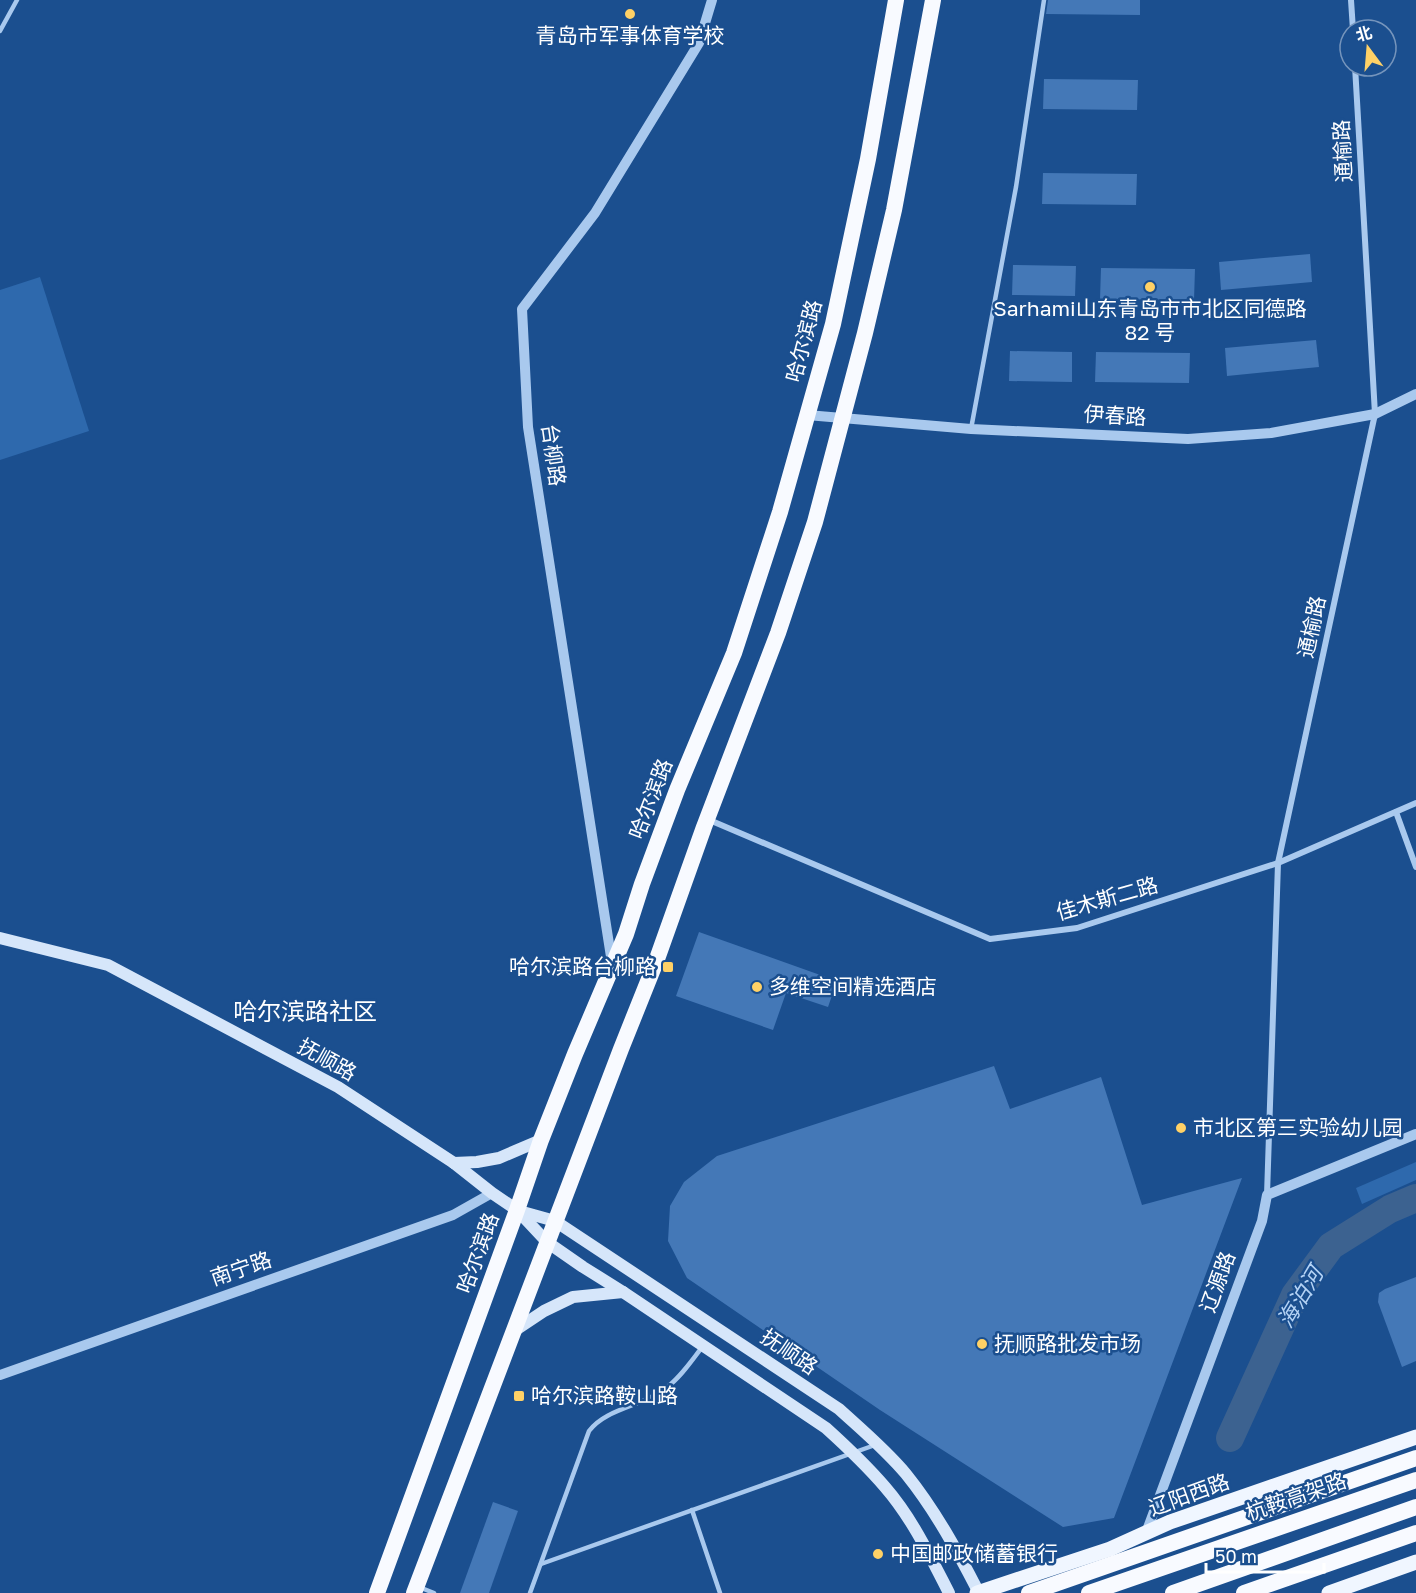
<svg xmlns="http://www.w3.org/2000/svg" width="1416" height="1593" viewBox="0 0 1416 1593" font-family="'Golos Text','Noto Sans SC',sans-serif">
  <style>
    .green { fill: #2e69ad }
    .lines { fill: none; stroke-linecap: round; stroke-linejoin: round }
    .river { stroke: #3c6290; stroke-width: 28 }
    .building { fill: #4478b7 }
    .service { stroke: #a9c9ee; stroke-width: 4.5 }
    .minor { stroke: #a9c9ee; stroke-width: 6 }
    .tertiary { stroke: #a9c9ee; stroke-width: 10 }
    .secondary { stroke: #d6e6fa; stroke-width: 12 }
    .primary { stroke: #f0f6ff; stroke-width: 15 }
    .trunk { stroke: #f8faff; stroke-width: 16 }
    .poi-dot { fill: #ffd166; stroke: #1b4f8f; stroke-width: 2 }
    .labels { text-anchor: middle; stroke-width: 5; stroke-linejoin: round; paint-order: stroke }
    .poi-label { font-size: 21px; fill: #fff; stroke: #1b4f8f; text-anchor: start }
    .street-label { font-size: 21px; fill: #fff; stroke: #1b4f8f }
    .water-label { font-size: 22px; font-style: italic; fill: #b5d3f5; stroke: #1b4f8f }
    .quarter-label { font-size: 24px; fill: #fff; stroke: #1b4f8f }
  </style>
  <rect width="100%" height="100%" fill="#1b4f8f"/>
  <!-- green -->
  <g class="green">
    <path d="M40 277 89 431 0 460V290Z"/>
    <path d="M1416 1162V1180L1362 1204 1356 1188Z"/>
  </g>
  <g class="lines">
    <!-- river -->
    <path class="river" d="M1230 1438 1295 1295 1331 1246 1390 1209 1416 1198"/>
  </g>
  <!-- building -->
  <g class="building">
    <path d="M1048 0H1140V15L1046 14Z"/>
    <path d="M1044 79 1138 80 1137 110 1043 109Z"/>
    <path d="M1043 173 1137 174 1136 205 1042 204Z"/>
    <path d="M1310 254 1312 282 1221 290 1219 262Z"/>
    <path d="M1013 265 1076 266 1075 296 1012 295Z"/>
    <path d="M1101 268 1195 269 1194 300 1100 299Z"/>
    <path d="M1316 340 1319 367 1227 376 1225 348Z"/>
    <path d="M1010 351 1072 352V382L1009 381Z"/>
    <path d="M1096 352 1190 353 1189 383 1095 382Z"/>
    <path d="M699 932 837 981 828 1007 786 993 773 1030 676 996Z"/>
    <path d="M994 1066 1010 1109 1101 1077 1142 1205 1242 1178 1114 1518 1063 1527 880 1410 687 1278 668 1241 670 1206 684 1182 717 1156Z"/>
    <path d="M1416 1277V1361L1402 1367 1378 1302 1379 1293 1385 1289Z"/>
    <path d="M493 1502 518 1511 489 1593H460Z"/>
  </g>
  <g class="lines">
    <!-- service -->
    <g class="service">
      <path d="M0 31 17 0"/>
      <path d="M971 429 1016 187 1044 0"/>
      <path d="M692 1510 720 1593"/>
      <path d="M541 1564 875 1445"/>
      <path d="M419 1587 434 1593"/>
      <path d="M530 1593 589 1431C606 1408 644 1406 666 1388 681 1377 692 1360 703 1346"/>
    </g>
    <!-- minor -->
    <g class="minor">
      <path d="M1351 0 1353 30"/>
      <path d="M1396 812 1416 867"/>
      <path d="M707 819 990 939 1077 928 1278 863 1416 803"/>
      <path d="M1267 1195 1278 863 1375 414 1355 66"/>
    </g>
    <!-- tertiary -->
    <g class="tertiary">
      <path d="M807 415 971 429 1188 439 1271 433 1375 414 1416 394"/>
      <path d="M612 963 528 427 522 309 595 213 699 43 712 0"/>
      <path d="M0 1375 453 1215 492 1193"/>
      <path d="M1146 1533 1262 1221 1267 1195 1416 1134"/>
    </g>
    <!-- secondary -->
    <g class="secondary">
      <path d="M0 938 108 965 338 1087 454 1163 492 1193 517 1210 547 1242 583 1267 623 1292 826 1428C847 1447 867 1466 885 1487 912 1518 930 1556 949 1593"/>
      <path d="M454 1163 477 1162 499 1158 541 1140"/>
      <path d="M519 1211 555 1221 839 1409C862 1430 886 1450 906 1474 935 1510 958 1552 979 1593"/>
      <path d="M514 1331 544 1311 573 1297 623 1292"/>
    </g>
    <!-- primary -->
    <g class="primary">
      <path d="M977 1593 1110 1549 1170 1522 1416 1437"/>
      <path d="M1329 1593 1416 1562"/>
    </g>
    <!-- trunk -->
    <g class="trunk">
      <path d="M377 1593 517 1210 541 1140 575 1054 626 934 642 884 677 790 734 653 780 512 833 324 868 159 896 0"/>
      <path d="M414 1593 621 1049 657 959 704 827 778 633 815 522 865 333 894 210 933 0"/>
      <path d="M1029 1593 1416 1458"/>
      <path d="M1089 1593 1416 1480"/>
      <path d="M1173 1593 1416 1507"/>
      <path d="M1244 1593 1416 1533"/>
    </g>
  </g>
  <!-- markers -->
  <g class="poi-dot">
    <circle cx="630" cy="14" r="6"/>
    <circle cx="1150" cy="287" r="6"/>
    <rect x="662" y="961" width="12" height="12" rx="3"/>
    <circle cx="757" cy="987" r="6"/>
    <circle cx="1181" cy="1128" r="6"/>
    <circle cx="982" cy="1344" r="6"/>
    <rect x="513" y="1390" width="12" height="12" rx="3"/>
    <circle cx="878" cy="1554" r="6"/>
  </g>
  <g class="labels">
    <!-- poi labels -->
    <g class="poi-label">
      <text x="630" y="43" text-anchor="middle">青岛市军事体育学校</text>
      <text x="1150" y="316" text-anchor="middle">Sarhami山东青岛市市北区同德路<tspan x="1150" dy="24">82 号</tspan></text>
      <text x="656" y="974" text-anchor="end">哈尔滨路台柳路</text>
      <text x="769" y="994">多维空间精选酒店</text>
      <text x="1193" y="1135">市北区第三实验幼儿园</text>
      <text x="994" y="1351">抚顺路批发市场</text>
      <text x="531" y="1403">哈尔滨路鞍山路</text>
      <text x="890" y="1561">中国邮政储蓄银行</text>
    </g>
    <!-- street labels -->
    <g class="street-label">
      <text transform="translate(1343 151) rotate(-93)" y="7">通榆路</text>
      <text transform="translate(804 341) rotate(-75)" y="7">哈尔滨路</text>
      <text transform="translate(1115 416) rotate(3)" y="7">伊春路</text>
      <text transform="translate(553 455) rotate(82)" y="7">台柳路</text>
      <text transform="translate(1312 627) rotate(-78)" y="7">通榆路</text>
      <text transform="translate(651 799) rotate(-69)" y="7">哈尔滨路</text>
      <text transform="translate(1107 899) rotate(-16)" y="7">佳木斯二路</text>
      <text transform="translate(327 1060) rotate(29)" y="7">抚顺路</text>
      <text transform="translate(478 1253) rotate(-70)" y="7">哈尔滨路</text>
      <text transform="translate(241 1269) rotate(-19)" y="7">南宁路</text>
      <text transform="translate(1218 1282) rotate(-70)" y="7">辽源路</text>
      <text transform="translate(789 1352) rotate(34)" y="7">抚顺路</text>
      <text transform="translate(1189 1495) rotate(-20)" y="7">辽阳西路</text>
      <text transform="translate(1296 1497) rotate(-19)" y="7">杭鞍高架路</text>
    </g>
    <!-- water labels -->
    <g class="water-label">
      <text transform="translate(1300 1297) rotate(-59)" y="8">海泊河</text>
    </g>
    <!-- quarter labels -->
    <g class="quarter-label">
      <text x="305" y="1020">哈尔滨路社区</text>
    </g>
  </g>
  <!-- north arrow -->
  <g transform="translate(1368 48) rotate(344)"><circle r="28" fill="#1b4f8f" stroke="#7695bc" stroke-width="1.5"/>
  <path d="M0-4.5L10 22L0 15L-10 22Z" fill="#ffd166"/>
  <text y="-9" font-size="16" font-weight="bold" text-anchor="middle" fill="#ffffff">北</text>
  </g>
  <!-- scale -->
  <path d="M1206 1563v9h118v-9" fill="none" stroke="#ffffff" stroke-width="3"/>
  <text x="1215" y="1563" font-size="18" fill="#ffffff" stroke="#1b4f8f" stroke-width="4.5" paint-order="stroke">50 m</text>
</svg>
